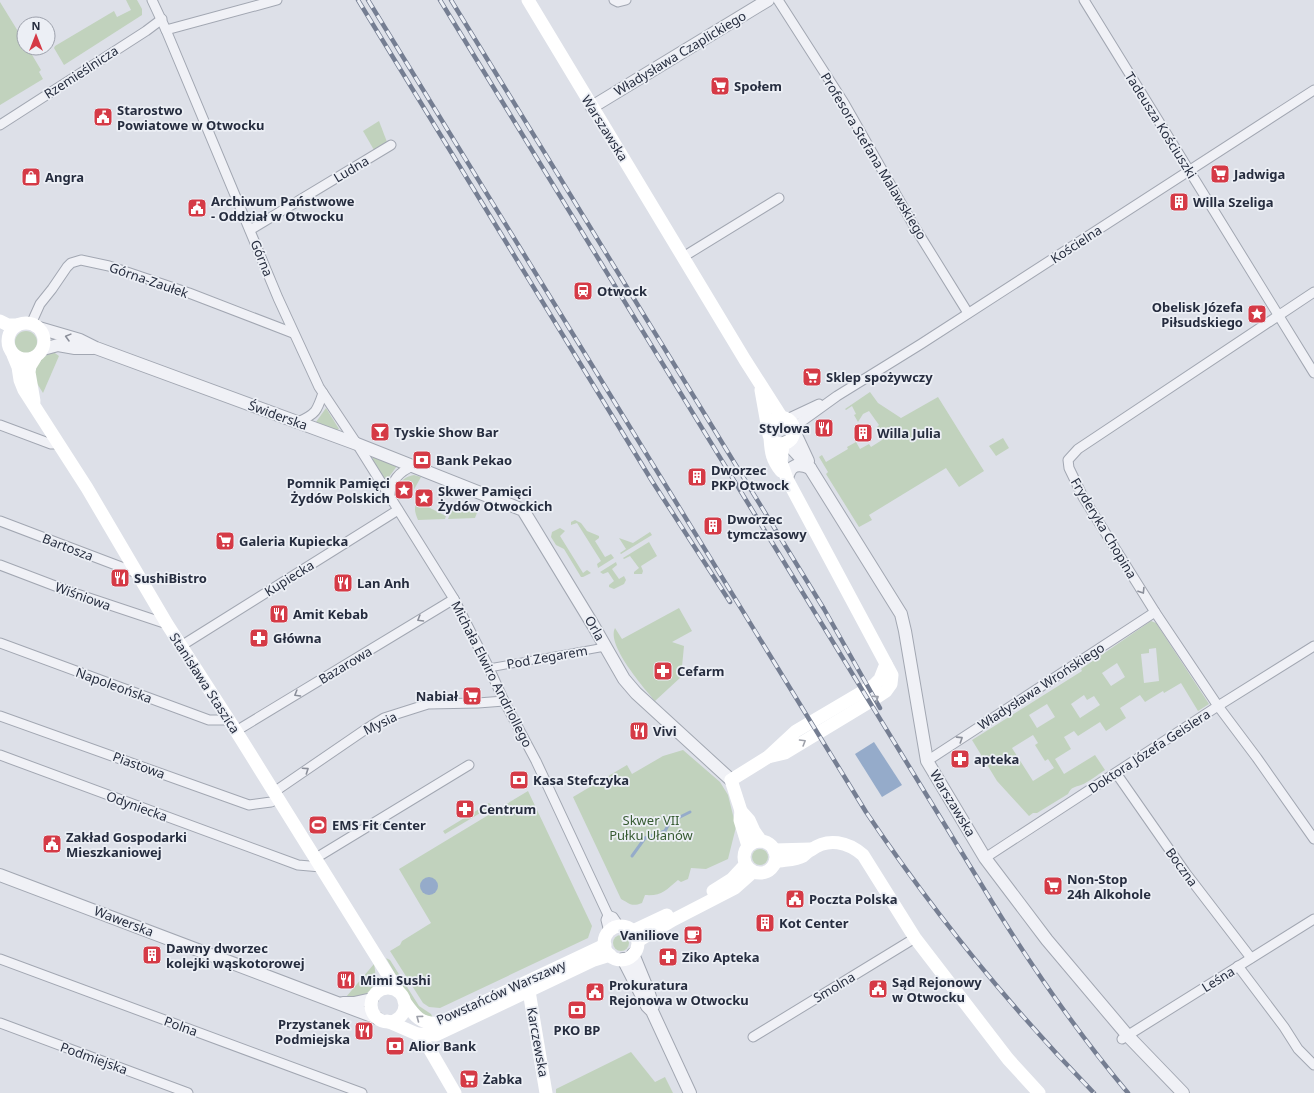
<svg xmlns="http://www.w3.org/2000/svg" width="1314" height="1093" viewBox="0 0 1314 1093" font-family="'Noto Sans',sans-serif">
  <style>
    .green { fill: #c1d2bd; fill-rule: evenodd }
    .water { fill: #95abca }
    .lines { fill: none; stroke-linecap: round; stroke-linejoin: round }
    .stream { stroke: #95abca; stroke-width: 3 }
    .pedestrian-casing { stroke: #a2a7b2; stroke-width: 9 }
    .minor-casing { stroke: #a2a7b2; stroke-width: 11 }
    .tertiary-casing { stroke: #a2a7b2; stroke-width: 14 }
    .pedestrian { stroke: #f0f1f6; stroke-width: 7 }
    .minor { stroke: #f0f1f6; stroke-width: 9 }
    .tertiary { stroke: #f0f1f6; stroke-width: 12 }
    .secondary { stroke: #fff; stroke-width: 13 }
    .rail-casing { stroke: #757e92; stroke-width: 4.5 }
    .rail { stroke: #eceff5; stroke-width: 3; stroke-dasharray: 9; stroke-linecap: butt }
    .oneway { stroke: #8b8f9a }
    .oneway2 { stroke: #9da0a9 }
    .labels { text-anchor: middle; stroke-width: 3.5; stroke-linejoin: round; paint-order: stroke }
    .street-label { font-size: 13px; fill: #262d3f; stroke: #eceff5 }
    .poi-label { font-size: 13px; font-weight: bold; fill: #262d3f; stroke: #eceff5; text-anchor: start }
    .park-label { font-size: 13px; fill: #375b32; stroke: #eceff5 }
  </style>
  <rect width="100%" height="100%" fill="#dde0e8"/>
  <!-- green -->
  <g class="green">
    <path d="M126 0H137L142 9V15L64 65 54 48 55 46 114 11 117 17 131 10Z"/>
    <path d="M0 2 24 41V48H28L41 70 39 72 43 79 0 105Z"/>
    <path d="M379 121 387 142 374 150 363 131Z"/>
    <circle cx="26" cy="342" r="11"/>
    <path d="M52 351 59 356 43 393 33 377 37 363Z"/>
    <path d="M870 392 878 403 901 418 938 397 984 471 959 487 946 468 869 515 872 520 859 527 826 474 828 472 819 457 822 455 826 462 848 449 847 447 856 442 860 449 869 444 871 447 882 440 875 429 879 425 869 411 863 414 858 422 854 415 856 414 852 406 846 410 845 409Z"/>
    <path d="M326 408 339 429 337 430 316 422Z"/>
    <path d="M1003 438 1009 448 996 456 989 446Z"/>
    <path d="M374 457 397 466 386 481 372 459Z"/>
    <path d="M414 475 421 477 412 493 408 490 406 487H403L402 492 408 494 407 496 399 500C394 488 401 477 414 475Z"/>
    <path d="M418 500 423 502 424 505 446 516 445 519 418 520C415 513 413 507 418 500Z"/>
    <path d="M455 502 456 504 464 507 465 506 478 510 475 518 448 519Z"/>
    <path d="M575 520 581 523 587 531 599 536V538L595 541 605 557 611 554 614 558 598 568 597 564 601 561 577 523 571 525V522Z"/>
    <path d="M560 528 565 531 560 536 583 573 587 570 591 573 583 577H581L564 549 556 545 551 537 552 532Z"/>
    <path d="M650 532 652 535 621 554 620 553 626 549 619 538 633 543Z"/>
    <path d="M649 542 657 556 641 566 643 571 642 574H634V572L639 568 630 556 624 559 623 558Z"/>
    <path d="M616 562 617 565 612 569 619 579 624 576 626 580 624 584 614 589 609 587V585L614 581 608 572 603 574 600 572Z"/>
    <path d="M679 608 692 631 672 642 684 646 681 677 655 701C645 689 606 645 615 628L622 639Z"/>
    <path d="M1151 621 1156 623 1209 704 1198 711 1181 683 1164 693 1163 691 1145 702 1140 695 1120 708 1126 718 1106 731 1100 722 1078 736 1074 731 1064 737 1071 749 1055 759 1064 774 1095 755 1105 770C1097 775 1089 782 1081 785 1075 787 1071 787 1068 794L1037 813H1033L1029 816 997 781 972 740 1082 671 1081 669ZM1156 648 1159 681 1144 683 1141 654 1149 653V649ZM1117 663 1125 677 1111 686 1102 673ZM1084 695 1087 700 1094 696 1100 705 1080 718 1071 704ZM1047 704 1055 717 1037 728 1029 715ZM1033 735 1038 743 1035 745 1045 761 1048 759 1054 768 1033 781 1012 748Z"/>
    <path d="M683 750 720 782 728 795 736 827 728 859 706 869 691 868 688 879 681 882 678 880C665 891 662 896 645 895L642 903C632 907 630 904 621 899L573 797 627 765 632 774 663 756Z"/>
    <path d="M528 791 592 926 588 938 440 1008 429 1007 423 1003 390 951 400 945 402 941 431 923 399 869Z"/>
    <path d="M489 803 492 806 445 834 443 831Z"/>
    <circle cx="760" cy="857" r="8"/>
    <circle cx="621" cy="943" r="8"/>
    <path d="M386 958 390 960 419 1006 431 1014 433 1018 422 1014 410 1000Z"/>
    <path d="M374 964C379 988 369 998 346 997Z"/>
    <path d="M631 1052 655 1082 665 1077 673 1093H556V1089Z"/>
  </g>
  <!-- water -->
  <g class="water">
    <path d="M874 742 902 785 882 797 855 754Z"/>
    <circle cx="429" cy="886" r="9"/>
  </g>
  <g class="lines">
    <!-- stream -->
    <g class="stream">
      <path d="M662 832 665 831 670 822 690 812"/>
      <path d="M632 856 645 838 659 833"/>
    </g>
    <!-- pedestrian casing -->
    <g class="pedestrian-casing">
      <path id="pedestrian" d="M489 668 605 647"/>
    </g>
    <!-- minor casing -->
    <g class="minor-casing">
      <g id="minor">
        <path d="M152 0 166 30 278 298 319 387 357 444 454 599 489 668 504 701 536 761 608 915 606 920 609 932"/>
        <path d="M614 0 618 2 626 0"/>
        <path d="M778 0 844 103 914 226 968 313"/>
        <path d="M1084 0 1314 373"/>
        <path d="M166 30 277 0"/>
        <path d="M0 125 146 31 162 19"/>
        <path d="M250 230 391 145"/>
        <path d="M683 257 779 198"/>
        <path d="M1314 292 1078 449 1068 460 1069 468 1083 497 1155 612 1218 706 1257 758 1314 839"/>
        <path d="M31 324 40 304 52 289 67 267 71 263 81 260 109 266 189 293 293 333"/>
        <path d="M787 419 819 404"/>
        <path d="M298 422C316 414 317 411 323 393"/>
        <path d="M0 425 51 444H58"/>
        <path d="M794 427 837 396 921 344 1314 90"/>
        <path d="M389 496C392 481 398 472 413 466"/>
        <path d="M0 521 137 573"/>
        <path d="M0 565 71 592 167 624"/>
        <path d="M0 643 209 720H229"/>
        <path d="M181 646 398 510"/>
        <path d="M0 716 249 805 271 802 278 799"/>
        <path d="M236 731 454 599"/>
        <path d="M0 755 298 865 321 867"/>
        <path d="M927 761 1155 612"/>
        <path d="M1116 773 1185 872 1251 958"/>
        <path d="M274 792 366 729 384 718 428 704 478 703 504 701"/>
        <path d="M316 858 469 765"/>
        <path d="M985 858 1218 706 1314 646"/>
        <path d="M608 915 613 917 619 926"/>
        <path d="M0 959 362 1093"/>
        <path d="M1238 966 1284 1027 1298 1049 1314 1065"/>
        <path d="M0 1023 188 1093"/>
        <path d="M753 1037 915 938"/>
        <path d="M1122 1039 1314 919"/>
      </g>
    </g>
    <!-- tertiary casing -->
    <g class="tertiary-casing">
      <g id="tertiary">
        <path d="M592 107 768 0"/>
        <path d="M39 328 80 340 96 348 357 444 523 510 593 625 624 679 636 693 731 780"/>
        <path d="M43 349 58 345 75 348H93"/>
        <path d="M794 431 808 461"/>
        <path d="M786 442 810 468 901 614 905 631 927 761 985 858 1047 940 1128 1036 1183 1093"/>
        <path d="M787 479C790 464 798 463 810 468"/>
        <path d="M0 875 377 1018"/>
        <path d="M633 954 647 988 653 1006"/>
        <path d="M623 959 647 1006 652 1011 690 1093"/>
        <path d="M343 1003H354L372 999"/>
      </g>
    </g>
    <!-- pedestrian -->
    <use href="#pedestrian" class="pedestrian"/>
    <!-- minor -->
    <use href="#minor" class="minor"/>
    <!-- tertiary -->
    <use href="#tertiary" class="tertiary"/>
    <!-- secondary -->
    <g class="secondary">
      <path d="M528 0 745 360 782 418"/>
      <path d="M0 321 8 325H17"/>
      <circle cx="26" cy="341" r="18"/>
      <path d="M13 355 18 367 20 380 24 390 87 488 167 624 236 731 398 991"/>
      <path d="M761 390 769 435 773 441 776 443C801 449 798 411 777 419 771 420 769 425 768 430"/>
      <path d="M34 401 29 372 30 366 35 358"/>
      <path d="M770 438C771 453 772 460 781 471"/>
      <path d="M768 757 785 753 871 701 886 691 891 684 892 675 787 479 781 462 783 444"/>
      <path d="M741 811 740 820 748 846"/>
      <circle cx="760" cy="857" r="16"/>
      <path d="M761 841 754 831 749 820 741 811 731 780 768 757 796 731 874 685 880 679 886 664"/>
      <path d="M774 850 811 849"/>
      <path d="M775 862C784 860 796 860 803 856 806 854 808 851 811 850 828 837 848 842 863 855L915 938 1008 1059 1039 1093"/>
      <path d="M713 891 732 879 745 865"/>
      <circle cx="621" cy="943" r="17"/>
      <path d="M633 931 667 915"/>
      <path d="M638 941 673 920 735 888 753 872"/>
      <circle cx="388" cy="1005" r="17"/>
      <path d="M529 991 546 1093"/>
      <path d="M404 1001C414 1015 420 1025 439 1023L605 945"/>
      <path d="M387 1021 417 1034 430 1050 455 1093"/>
      <path d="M417 1034 436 1035 594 960 610 955"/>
    </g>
    <!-- rail casing -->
    <g class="rail-casing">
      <g id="rail">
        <path d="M358 0 652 481 730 602"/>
        <path d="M368 0 866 812C934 913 1009 1006 1094 1093"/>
        <path d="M440 0 1000 915C1039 977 1081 1037 1128 1093"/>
        <path d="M451 0 824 609 880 708"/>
      </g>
    </g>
    <!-- rail -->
    <use href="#rail" class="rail"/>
  </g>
  <!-- one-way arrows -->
  <defs><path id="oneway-chevron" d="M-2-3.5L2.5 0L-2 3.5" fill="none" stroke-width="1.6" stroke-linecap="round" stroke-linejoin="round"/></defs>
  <g class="oneway">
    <use href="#oneway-chevron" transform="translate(68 337) rotate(-165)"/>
    <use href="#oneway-chevron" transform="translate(1142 591) rotate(58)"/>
    <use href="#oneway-chevron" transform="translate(420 619) rotate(149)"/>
    <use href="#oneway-chevron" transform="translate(297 694) rotate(149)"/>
    <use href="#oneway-chevron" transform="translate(960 739) rotate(-33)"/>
    <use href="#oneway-chevron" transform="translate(306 770) rotate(-34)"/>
  </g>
  <g class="oneway2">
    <use href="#oneway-chevron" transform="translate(876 698) rotate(-34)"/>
    <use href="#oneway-chevron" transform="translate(803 742) rotate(-31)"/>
    <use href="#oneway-chevron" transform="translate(419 1018) rotate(-143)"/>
  </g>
  <!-- icons -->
  <defs>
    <g id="supermarket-square" transform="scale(1)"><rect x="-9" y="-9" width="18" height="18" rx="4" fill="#d53a46" stroke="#eceff5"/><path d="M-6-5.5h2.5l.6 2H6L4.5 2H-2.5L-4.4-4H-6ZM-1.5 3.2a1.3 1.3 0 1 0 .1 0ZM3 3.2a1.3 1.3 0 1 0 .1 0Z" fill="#fff"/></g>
    <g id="civic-square" transform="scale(1)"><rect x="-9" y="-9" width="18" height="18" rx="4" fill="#d53a46" stroke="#eceff5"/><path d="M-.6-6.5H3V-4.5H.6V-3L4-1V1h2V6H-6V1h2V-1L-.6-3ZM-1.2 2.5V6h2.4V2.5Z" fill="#fff"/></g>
    <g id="shop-square" transform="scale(1)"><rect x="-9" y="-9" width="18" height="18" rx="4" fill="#d53a46" stroke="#eceff5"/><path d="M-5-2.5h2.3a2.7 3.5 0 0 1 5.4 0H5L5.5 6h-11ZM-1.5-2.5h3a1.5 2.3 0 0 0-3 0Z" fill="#fff"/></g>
    <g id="building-square" transform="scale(1)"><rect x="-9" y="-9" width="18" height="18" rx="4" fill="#d53a46" stroke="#eceff5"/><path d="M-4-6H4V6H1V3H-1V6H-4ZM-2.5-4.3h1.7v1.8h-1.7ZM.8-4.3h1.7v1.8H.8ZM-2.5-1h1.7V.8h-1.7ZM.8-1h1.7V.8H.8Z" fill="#fff"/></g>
    <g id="station-square" transform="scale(1)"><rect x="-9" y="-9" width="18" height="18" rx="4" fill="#d53a46" stroke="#eceff5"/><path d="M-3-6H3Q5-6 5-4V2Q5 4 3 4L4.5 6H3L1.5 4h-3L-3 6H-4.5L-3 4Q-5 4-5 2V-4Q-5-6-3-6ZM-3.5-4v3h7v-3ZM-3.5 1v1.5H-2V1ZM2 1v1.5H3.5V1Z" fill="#fff"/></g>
    <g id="sight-square" transform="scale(1)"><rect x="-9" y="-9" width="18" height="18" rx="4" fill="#d53a46" stroke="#eceff5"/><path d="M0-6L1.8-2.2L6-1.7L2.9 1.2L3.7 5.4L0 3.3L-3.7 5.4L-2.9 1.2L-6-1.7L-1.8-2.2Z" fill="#fff"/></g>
    <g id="restaurant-square" transform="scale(1)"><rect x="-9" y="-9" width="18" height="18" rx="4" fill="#d53a46" stroke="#eceff5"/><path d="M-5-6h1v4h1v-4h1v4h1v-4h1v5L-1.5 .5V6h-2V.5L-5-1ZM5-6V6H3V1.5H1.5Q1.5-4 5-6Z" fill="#fff"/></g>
    <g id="bar-square" transform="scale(1)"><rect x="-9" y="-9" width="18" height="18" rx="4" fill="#d53a46" stroke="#eceff5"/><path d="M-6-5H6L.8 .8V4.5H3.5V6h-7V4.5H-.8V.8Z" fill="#fff"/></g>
    <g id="bank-square" transform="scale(1)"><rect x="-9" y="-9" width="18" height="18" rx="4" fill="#d53a46" stroke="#eceff5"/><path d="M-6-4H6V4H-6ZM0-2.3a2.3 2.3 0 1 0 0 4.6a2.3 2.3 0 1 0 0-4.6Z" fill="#fff"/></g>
    <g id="pharmacy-square" transform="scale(1)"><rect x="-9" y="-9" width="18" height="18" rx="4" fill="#d53a46" stroke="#eceff5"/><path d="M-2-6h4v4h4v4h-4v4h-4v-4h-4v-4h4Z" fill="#fff"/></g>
    <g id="stadium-square" transform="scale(1)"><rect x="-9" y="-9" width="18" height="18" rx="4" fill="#d53a46" stroke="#eceff5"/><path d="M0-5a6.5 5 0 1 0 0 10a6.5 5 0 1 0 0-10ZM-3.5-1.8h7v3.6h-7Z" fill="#fff"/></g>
    <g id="cafe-square" transform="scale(1)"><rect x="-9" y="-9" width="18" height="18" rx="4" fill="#d53a46" stroke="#eceff5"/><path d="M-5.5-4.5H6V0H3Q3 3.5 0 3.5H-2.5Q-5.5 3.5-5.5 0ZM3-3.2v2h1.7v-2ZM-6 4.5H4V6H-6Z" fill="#fff"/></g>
  </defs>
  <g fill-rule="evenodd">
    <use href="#supermarket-square" x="720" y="86"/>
    <use href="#civic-square" x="103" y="117"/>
    <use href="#supermarket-square" x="1220" y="174"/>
    <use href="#shop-square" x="31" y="177"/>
    <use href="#building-square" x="1179" y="202"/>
    <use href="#civic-square" x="197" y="208"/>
    <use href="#station-square" x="583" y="291"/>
    <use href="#sight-square" x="1257" y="314"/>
    <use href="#supermarket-square" x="812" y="377"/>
    <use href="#restaurant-square" x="824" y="428"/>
    <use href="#bar-square" x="380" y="432"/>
    <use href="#building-square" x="863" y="433"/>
    <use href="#bank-square" x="422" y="460"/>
    <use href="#building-square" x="697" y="477"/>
    <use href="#sight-square" x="404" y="490"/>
    <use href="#sight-square" x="424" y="498"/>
    <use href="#building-square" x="713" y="526"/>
    <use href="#supermarket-square" x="225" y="541"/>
    <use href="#restaurant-square" x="120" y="578"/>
    <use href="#restaurant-square" x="343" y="583"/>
    <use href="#restaurant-square" x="279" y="614"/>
    <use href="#pharmacy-square" x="259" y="638"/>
    <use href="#pharmacy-square" x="663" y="671"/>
    <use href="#supermarket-square" x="472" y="696"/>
    <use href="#restaurant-square" x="639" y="731"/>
    <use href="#pharmacy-square" x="960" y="759"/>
    <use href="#bank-square" x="519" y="780"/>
    <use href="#pharmacy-square" x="465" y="809"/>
    <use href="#stadium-square" x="318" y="825"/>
    <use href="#civic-square" x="52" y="844"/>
    <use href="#supermarket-square" x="1053" y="886"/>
    <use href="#civic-square" x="795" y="899"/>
    <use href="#building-square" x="765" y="923"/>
    <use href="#cafe-square" x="693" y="935"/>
    <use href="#building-square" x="152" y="955"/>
    <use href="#pharmacy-square" x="668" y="957"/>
    <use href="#restaurant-square" x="346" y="980"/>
    <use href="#civic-square" x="878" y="989"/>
    <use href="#civic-square" x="595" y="992"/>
    <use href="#bank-square" x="577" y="1010"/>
    <use href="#restaurant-square" x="364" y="1031"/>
    <use href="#bank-square" x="395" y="1046"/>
    <use href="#supermarket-square" x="469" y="1079"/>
  </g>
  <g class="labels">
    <!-- street labels -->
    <g class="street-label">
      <text transform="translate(680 53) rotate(-31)" y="5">Władysława Czaplickiego</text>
      <text transform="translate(81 72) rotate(-33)" y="5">Rzemieślnicza</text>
      <text transform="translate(1161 125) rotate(58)" y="5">Tadeusza Kościuszki</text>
      <text transform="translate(605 128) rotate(58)" y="5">Warszawska</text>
      <text transform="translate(874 156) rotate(59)" y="5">Profesora Stefana Malawskiego</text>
      <text transform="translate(351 169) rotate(-31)" y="5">Ludna</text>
      <text transform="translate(1076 244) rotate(-33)" y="5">Kościelna</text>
      <text transform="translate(262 258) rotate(68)" y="5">Górna</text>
      <text transform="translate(149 280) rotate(19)" y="5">Górna-Zaułek</text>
      <text transform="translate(278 415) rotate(20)" y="5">Świderska</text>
      <text transform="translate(1104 528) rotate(59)" y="5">Fryderyka Chopina</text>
      <text transform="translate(68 547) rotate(21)" y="5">Bartosza</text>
      <text transform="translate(289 578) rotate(-32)" y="5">Kupiecka</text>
      <text transform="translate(83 596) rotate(20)" y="5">Wiśniowa</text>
      <text transform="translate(595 628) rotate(60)" y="5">Orla</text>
      <text transform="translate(547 657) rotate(-10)" y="5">Pod Zegarem</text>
      <text transform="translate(345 665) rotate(-31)" y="5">Bazarowa</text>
      <text transform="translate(492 674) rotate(63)" y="5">Michała Elwiro Andriollego</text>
      <text transform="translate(205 683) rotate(57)" y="5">Stanisława Staszica</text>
      <text transform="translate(114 685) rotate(20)" y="5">Napoleońska</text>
      <text transform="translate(1041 686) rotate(-33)" y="5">Władysława Wrońskiego</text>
      <text transform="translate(380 723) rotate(-26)" y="5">Mysia</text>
      <text transform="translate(1149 751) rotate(-33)" y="5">Doktora Józefa Geislera</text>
      <text transform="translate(139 765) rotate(20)" y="5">Piastowa</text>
      <text transform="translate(953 803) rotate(59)" y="5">Warszawska</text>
      <text transform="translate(137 806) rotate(20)" y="5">Odyniecka</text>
      <text transform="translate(1182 867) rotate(54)" y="5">Boczna</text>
      <text transform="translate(124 921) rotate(21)" y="5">Wawerska</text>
      <text transform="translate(1218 979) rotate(-32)" y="5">Leśna</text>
      <text transform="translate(834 987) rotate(-31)" y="5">Smolna</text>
      <text transform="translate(501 992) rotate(-24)" y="5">Powstańców Warszawy</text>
      <text transform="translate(181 1026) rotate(20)" y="5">Polna</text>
      <text transform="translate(538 1042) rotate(80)" y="5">Karczewska</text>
      <text transform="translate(94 1058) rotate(20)" y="5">Podmiejska</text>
    </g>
    <!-- poi labels -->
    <g class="poi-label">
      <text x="734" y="91">Społem</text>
      <text x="117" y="115">Starostwo<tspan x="117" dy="15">Powiatowe w Otwocku</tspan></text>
      <text x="1234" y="179">Jadwiga</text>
      <text x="45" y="182">Angra</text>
      <text x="211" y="206">Archiwum Państwowe<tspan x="211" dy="15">- Oddział w Otwocku</tspan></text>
      <text x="1193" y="207">Willa Szeliga</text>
      <text x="597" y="296">Otwock</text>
      <text x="1243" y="312" text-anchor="end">Obelisk Józefa<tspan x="1243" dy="15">Piłsudskiego</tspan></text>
      <text x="826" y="382">Sklep spożywczy</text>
      <text x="810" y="433" text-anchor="end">Stylowa</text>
      <text x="394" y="437">Tyskie Show Bar</text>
      <text x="877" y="438">Willa Julia</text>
      <text x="436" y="465">Bank Pekao</text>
      <text x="711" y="475">Dworzec<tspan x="711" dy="15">PKP Otwock</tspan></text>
      <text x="390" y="488" text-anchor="end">Pomnik Pamięci<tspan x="390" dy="15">Żydów Polskich</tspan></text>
      <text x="438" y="496">Skwer Pamięci<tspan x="438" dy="15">Żydów Otwockich</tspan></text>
      <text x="727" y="524">Dworzec<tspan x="727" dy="15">tymczasowy</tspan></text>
      <text x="239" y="546">Galeria Kupiecka</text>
      <text x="134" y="583">SushiBistro</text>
      <text x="357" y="588">Lan Anh</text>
      <text x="293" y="619">Amit Kebab</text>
      <text x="273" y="643">Główna</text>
      <text x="677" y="676">Cefarm</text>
      <text x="458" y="701" text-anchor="end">Nabiał</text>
      <text x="653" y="736">Vivi</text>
      <text x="974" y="764">apteka</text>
      <text x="533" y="785">Kasa Stefczyka</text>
      <text x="479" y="814">Centrum</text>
      <text x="332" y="830">EMS Fit Center</text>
      <text x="66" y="842">Zakład Gospodarki<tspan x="66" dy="15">Mieszkaniowej</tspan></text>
      <text x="1067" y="884">Non-Stop<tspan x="1067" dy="15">24h Alkohole</tspan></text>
      <text x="809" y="904">Poczta Polska</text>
      <text x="779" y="928">Kot Center</text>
      <text x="679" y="940" text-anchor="end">Vaniliove</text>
      <text x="166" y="953">Dawny dworzec<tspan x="166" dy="15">kolejki wąskotorowej</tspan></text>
      <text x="682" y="962">Ziko Apteka</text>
      <text x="360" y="985">Mimi Sushi</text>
      <text x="892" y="987">Sąd Rejonowy<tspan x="892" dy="15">w Otwocku</tspan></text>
      <text x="609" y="990">Prokuratura<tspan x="609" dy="15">Rejonowa w Otwocku</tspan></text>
      <text x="350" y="1029" text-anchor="end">Przystanek<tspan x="350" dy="15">Podmiejska</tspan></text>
      <text x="577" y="1035" text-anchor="middle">PKO BP</text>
      <text x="409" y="1051">Alior Bank</text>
      <text x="483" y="1084">Żabka</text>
    </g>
    <!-- park labels -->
    <g class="park-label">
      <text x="651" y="825">Skwer VII<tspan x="651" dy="15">Pułku Ułanów</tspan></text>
    </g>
  </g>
  <!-- north arrow -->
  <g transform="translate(36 36)"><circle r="19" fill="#eceff5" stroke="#9da1ac"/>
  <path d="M0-3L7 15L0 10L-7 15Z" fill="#d53a46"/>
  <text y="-6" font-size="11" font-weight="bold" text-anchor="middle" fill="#262d3f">N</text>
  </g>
</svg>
